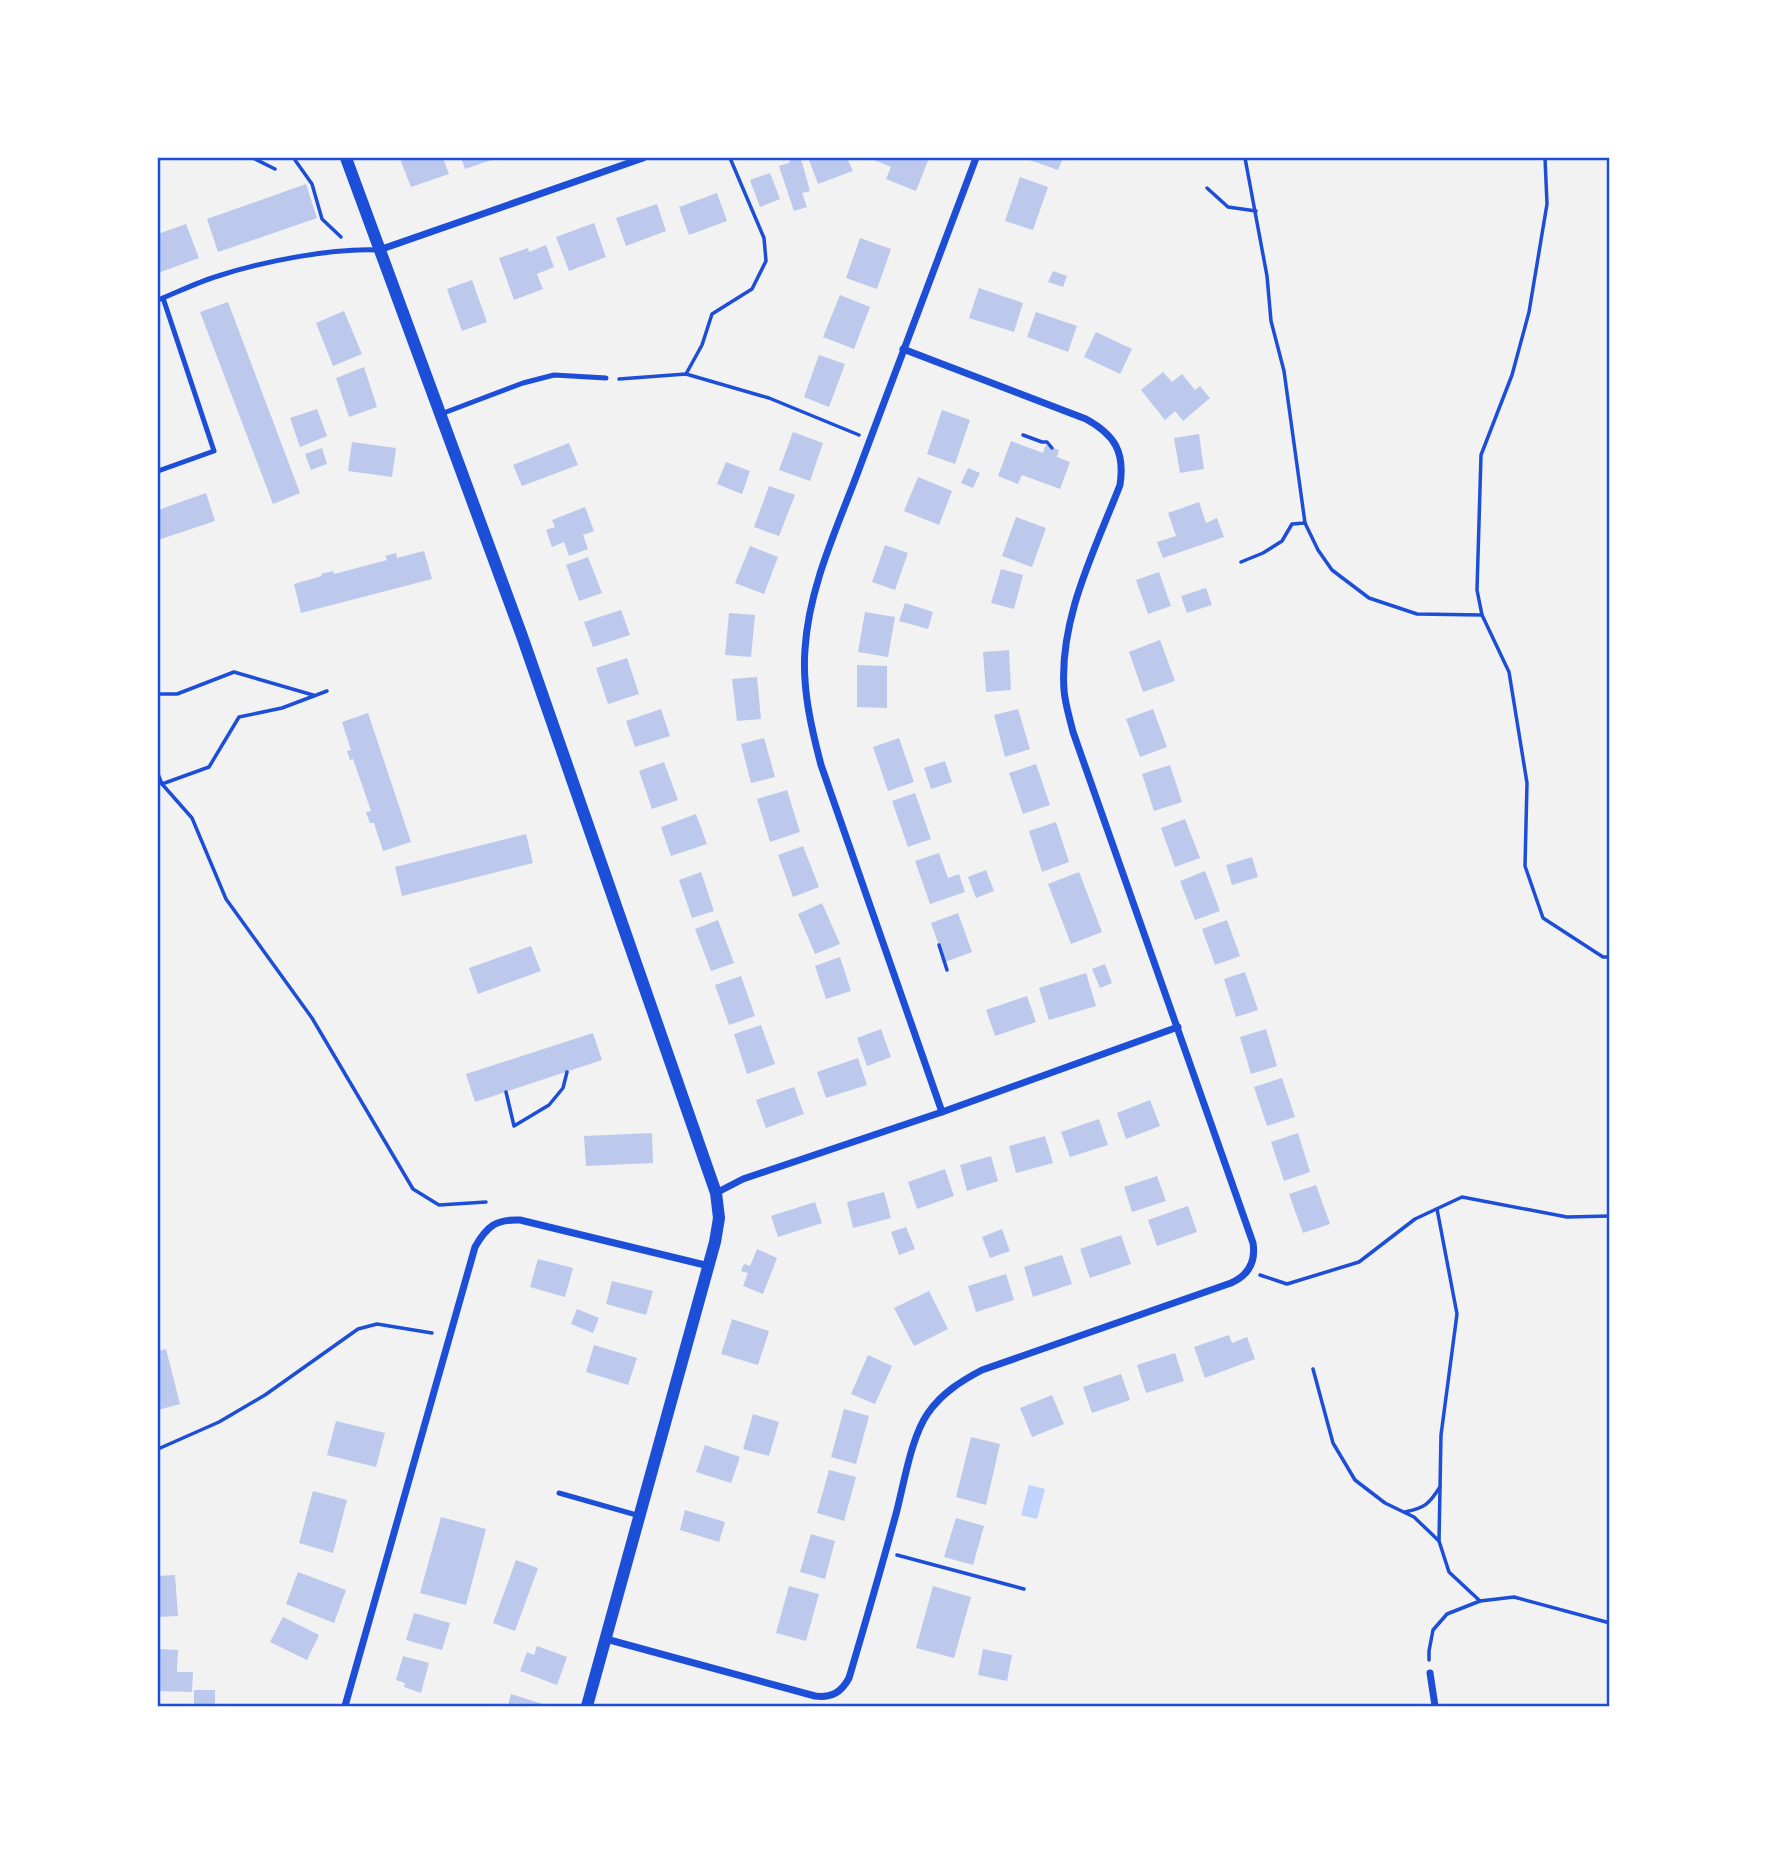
<svg xmlns="http://www.w3.org/2000/svg" width="1767" height="1864" viewBox="0 0 1767 1864" font-family="Helvetica,sans-serif">
  <style>
    .water { fill: #bfd3fe }
    .building { fill: #bdc9ec }
    .lines { fill: none; stroke-linecap: round; stroke-linejoin: round }
    .path { stroke: #1d4ed8; stroke-width: 3.5 }
    .service { stroke: #1d4ed8; stroke-width: 5 }
    .minor { stroke: #1d4ed8; stroke-width: 7 }
    .tertiary { stroke: #1d4ed8; stroke-width: 12 }
    .neatline { fill: none; stroke: #1d4ed8; stroke-width: 2.5 }
  </style>
  <rect width="100%" height="100%" fill="#f2f2f2"/>
  <!-- water -->
  <path class="water" d="M1029 1485 1045 1489 1037 1519 1021 1515Z"/>
  <!-- building -->
  <g class="building">
    <path d="M405 158H443L449 174 411 187 400 159Z"/>
    <path d="M461 158H497L465 169Z"/>
    <path d="M791 158H798L801 159 810 191 802 193 807 207 794 211 779 166 789 163Z"/>
    <path d="M816 158H847L853 171 818 184 809 160Z"/>
    <path d="M875 158H929L916 191 886 179 891 167 874 160Z"/>
    <path d="M1024 158H1063L1058 170Z"/>
    <path d="M770 173 780 199 760 207 750 180Z"/>
    <path d="M1020 177 1048 187 1033 230 1005 221Z"/>
    <path d="M306 184 317 218 218 252 207 219Z"/>
    <path d="M717 193 727 221 689 235 679 207Z"/>
    <path d="M657 204 666 231 626 246 616 218Z"/>
    <path d="M594 223 606 257 569 271 556 237Z"/>
    <path d="M186 224 199 258 158 273V234Z"/>
    <path d="M860 238 891 249 877 289 846 278Z"/>
    <path d="M546 245 554 267 537 274 543 289 514 300 499 258 528 248 529 252Z"/>
    <path d="M1053 271 1067 276 1063 287 1048 282Z"/>
    <path d="M472 280 487 322 462 331 447 289Z"/>
    <path d="M979 288 1023 303 1014 332 969 318Z"/>
    <path d="M840 295 870 307 854 349 823 337Z"/>
    <path d="M228 302 300 493 273 504 200 312Z"/>
    <path d="M344 311 362 354 333 366 316 323Z"/>
    <path d="M1036 312 1077 326 1068 352 1027 337Z"/>
    <path d="M1096 332 1132 349 1120 374 1084 357Z"/>
    <path d="M819 355 845 364 829 407 804 397Z"/>
    <path d="M364 367 377 407 349 417 336 378Z"/>
    <path d="M1163 372 1172 382 1182 374 1195 390 1200 386 1210 398 1183 421 1175 411 1165 420 1141 390Z"/>
    <path d="M317 409 327 436 300 447 290 418Z"/>
    <path d="M942 410 970 420 955 464 927 454Z"/>
    <path d="M793 432 823 443 810 481 779 470Z"/>
    <path d="M1199 434 1204 469 1180 473 1174 438Z"/>
    <path d="M1011 441 1043 453 1046 445 1059 450 1057 457 1070 462 1060 489 1022 475 1018 484 998 476Z"/>
    <path d="M352 442 396 448 392 477 348 471Z"/>
    <path d="M569 443 578 465 522 486 513 465Z"/>
    <path d="M322 448 327 464 311 470 305 454Z"/>
    <path d="M726 462 750 471 742 494 717 484Z"/>
    <path d="M968 468 980 473 973 488 961 483Z"/>
    <path d="M918 477 952 491 939 525 904 511Z"/>
    <path d="M769 486 795 495 779 536 754 527Z"/>
    <path d="M206 493 215 521 158 540V510Z"/>
    <path d="M1199 502 1206 523 1217 518 1224 537 1163 558 1157 542 1176 536 1168 513Z"/>
    <path d="M585 507 594 531 583 535 588 549 569 556 564 542 552 547 546 530 555 527 552 520Z"/>
    <path d="M1016 517 1046 528 1032 567 1002 556Z"/>
    <path d="M885 545 908 553 895 590 872 582Z"/>
    <path d="M750 546 778 557 764 594 735 583Z"/>
    <path d="M424 551 432 579 301 613 294 584 322 576 321 574 333 571 334 574 387 560 385 556 396 553 397 558Z"/>
    <path d="M588 557 602 593 579 601 566 565Z"/>
    <path d="M1001 569 1023 575 1014 609 991 603Z"/>
    <path d="M1159 572 1171 606 1148 614 1136 580Z"/>
    <path d="M1206 588 1212 605 1187 613 1181 596Z"/>
    <path d="M905 603 933 612 928 629 899 621Z"/>
    <path d="M621 610 630 635 593 647 584 622Z"/>
    <path d="M865 612 895 617 888 657 858 652Z"/>
    <path d="M729 613 755 615 751 657 725 655Z"/>
    <path d="M1160 640 1175 681 1143 692 1129 652Z"/>
    <path d="M1009 650 1011 690 986 692 983 652Z"/>
    <path d="M627 658 639 694 608 704 596 668Z"/>
    <path d="M857 665 887 666V708L857 707Z"/>
    <path d="M757 677 761 719 737 721 732 679Z"/>
    <path d="M661 709 670 736 635 747 626 721Z"/>
    <path d="M1018 709 1030 749 1005 757 994 715Z"/>
    <path d="M1153 709 1167 747 1140 757 1126 719Z"/>
    <path d="M368 713 411 842 383 851 374 823H370L366 812 371 811 353 759 350 760 347 751 351 750 342 722Z"/>
    <path d="M764 738 775 777 751 783 741 744Z"/>
    <path d="M899 738 914 782 888 791 873 747Z"/>
    <path d="M945 761 952 782 931 789 924 768Z"/>
    <path d="M664 762 678 800 652 809 639 771Z"/>
    <path d="M1036 764 1050 805 1023 814 1009 773Z"/>
    <path d="M1170 765 1182 802 1154 811 1142 774Z"/>
    <path d="M787 790 800 832 770 842 757 799Z"/>
    <path d="M915 793 931 839 908 847 892 801Z"/>
    <path d="M696 814 707 844 671 856 661 827Z"/>
    <path d="M1185 819 1200 858 1175 867 1161 828Z"/>
    <path d="M1056 822 1069 862 1042 872 1029 831Z"/>
    <path d="M526 834 533 863 402 896 395 867Z"/>
    <path d="M803 846 819 887 793 897 778 855Z"/>
    <path d="M939 853 948 878 959 874 965 892 930 904 915 861Z"/>
    <path d="M1252 857 1258 877 1232 885 1226 865Z"/>
    <path d="M986 870 994 891 976 898 968 877Z"/>
    <path d="M1205 871 1220 911 1195 920 1180 881Z"/>
    <path d="M701 872 714 911 692 918 679 880Z"/>
    <path d="M1079 872 1102 932 1071 944 1048 884Z"/>
    <path d="M822 903 840 944 815 954 798 914Z"/>
    <path d="M958 913 972 952 945 962 931 923Z"/>
    <path d="M718 920 734 963 711 971 695 929Z"/>
    <path d="M1227 920 1240 956 1215 965 1202 929Z"/>
    <path d="M531 946 541 971 478 994 469 968Z"/>
    <path d="M840 957 851 991 826 999 815 966Z"/>
    <path d="M1105 964 1112 983 1100 988 1092 969Z"/>
    <path d="M1245 972 1258 1010 1236 1017 1224 979Z"/>
    <path d="M1086 973 1096 1006 1049 1020 1039 988Z"/>
    <path d="M741 976 755 1016 729 1025 715 985Z"/>
    <path d="M1027 996 1036 1022 995 1036 986 1010Z"/>
    <path d="M761 1025 775 1064 747 1074 734 1034Z"/>
    <path d="M881 1029 891 1057 867 1066 857 1038Z"/>
    <path d="M1266 1029 1277 1066 1251 1074 1240 1037Z"/>
    <path d="M593 1033 602 1060 475 1102 466 1074Z"/>
    <path d="M858 1058 867 1085 826 1098 817 1072Z"/>
    <path d="M1282 1078 1295 1117 1267 1126 1254 1087Z"/>
    <path d="M794 1087 804 1114 766 1128 756 1100Z"/>
    <path d="M1150 1100 1160 1126 1126 1139 1117 1113Z"/>
    <path d="M1099 1119 1108 1145 1070 1157 1061 1132Z"/>
    <path d="M652 1133 653 1163 586 1166 584 1136Z"/>
    <path d="M1298 1133 1310 1172 1284 1181 1271 1142Z"/>
    <path d="M1045 1136 1053 1163 1016 1173 1009 1146Z"/>
    <path d="M991 1156 998 1181 967 1191 960 1165Z"/>
    <path d="M945 1169 954 1196 917 1209 908 1182Z"/>
    <path d="M1157 1176 1166 1201 1132 1212 1124 1187Z"/>
    <path d="M1316 1185 1330 1224 1303 1233 1289 1194Z"/>
    <path d="M884 1192 891 1218 853 1228 847 1202Z"/>
    <path d="M815 1202 822 1223 778 1237 771 1216Z"/>
    <path d="M1188 1206 1197 1232 1157 1246 1148 1220Z"/>
    <path d="M906 1227 915 1249 899 1255 891 1232Z"/>
    <path d="M1002 1229 1010 1251 990 1258 982 1237Z"/>
    <path d="M1121 1235 1131 1264 1090 1278 1080 1249Z"/>
    <path d="M757 1249 777 1258 763 1294 743 1286 748 1273 741 1271 744 1264 750 1266Z"/>
    <path d="M1062 1255 1072 1284 1033 1297 1024 1267Z"/>
    <path d="M538 1259 573 1268 565 1297 530 1287Z"/>
    <path d="M1006 1274 1014 1300 976 1312 968 1286Z"/>
    <path d="M612 1281 653 1291 646 1315 606 1304Z"/>
    <path d="M929 1291 948 1329 914 1346 894 1308Z"/>
    <path d="M577 1309 599 1318 593 1333 571 1324Z"/>
    <path d="M732 1319 769 1331 758 1365 721 1354Z"/>
    <path d="M1229 1335 1232 1343 1247 1337 1255 1359 1205 1378 1194 1347Z"/>
    <path d="M594 1345 637 1358 628 1385 586 1372Z"/>
    <path d="M166 1349 180 1404 158 1410V1351Z"/>
    <path d="M1175 1353 1184 1381 1146 1393 1137 1365Z"/>
    <path d="M868 1355 892 1366 875 1404 851 1394Z"/>
    <path d="M1121 1374 1130 1400 1092 1413 1083 1387Z"/>
    <path d="M1052 1395 1064 1424 1032 1437 1020 1408Z"/>
    <path d="M844 1409 869 1416 856 1464 831 1457Z"/>
    <path d="M753 1414 779 1422 769 1456 743 1449Z"/>
    <path d="M336 1421 385 1433 376 1467 327 1455Z"/>
    <path d="M971 1437 1000 1444 986 1505 956 1497Z"/>
    <path d="M705 1445 740 1457 731 1483 696 1472Z"/>
    <path d="M829 1470 856 1477 844 1521 817 1513Z"/>
    <path d="M313 1491 347 1500 333 1553 299 1543Z"/>
    <path d="M685 1510 725 1522 719 1542 680 1530Z"/>
    <path d="M441 1517 486 1529 466 1605 420 1593Z"/>
    <path d="M956 1518 984 1526 973 1565 944 1557Z"/>
    <path d="M811 1534 835 1541 825 1579 800 1572Z"/>
    <path d="M516 1560 538 1568 515 1631 493 1623Z"/>
    <path d="M298 1572 346 1590 334 1623 286 1604Z"/>
    <path d="M175 1575 178 1616 158 1617V1576Z"/>
    <path d="M789 1586 819 1594 806 1641 776 1633Z"/>
    <path d="M933 1586 971 1597 954 1658 916 1648Z"/>
    <path d="M414 1613 450 1623 442 1650 406 1640Z"/>
    <path d="M283 1617 319 1635 307 1660 270 1642Z"/>
    <path d="M537 1646 567 1657 557 1685 520 1671 527 1652 534 1655Z"/>
    <path d="M158 1649 178 1650 177 1672H193L192 1692 158 1691Z"/>
    <path d="M983 1649 1012 1655 1007 1681 978 1675Z"/>
    <path d="M403 1656 429 1663 421 1693 404 1687 405 1683 396 1680Z"/>
    <rect x="194" y="1690" width="21" height="16"/>
    <path d="M511 1694 549 1706H508Z"/>
  </g>
  <g class="lines">
    <!-- path -->
    <g class="path">
      <path d="M253 158 275 169"/>
      <path d="M1245 158 1267 276 1271 321 1284 371 1305 523 1318 550 1332 570 1369 598 1417 614 1482 615"/>
      <path d="M1545 158 1547 204 1529 312 1512 375 1481 455 1477 590 1482 615 1509 672 1527 783 1525 866 1543 918 1603 957H1610"/>
      <path d="M295 160 312 184 322 219 341 237"/>
      <path d="M1207 188 1228 207 1256 211"/>
      <path d="M686 374 702 345 712 314 752 289 766 261 764 238 730 158"/>
      <path d="M619 379 686 374 769 398 859 435"/>
      <path d="M1023 435 1042 442H1047L1052 448"/>
      <path d="M1241 562 1263 553 1282 541 1292 524 1305 523"/>
      <path d="M158 694H177L234 672 313 695"/>
      <path d="M158 774 162 784 192 818 226 899 312 1018 413 1189 439 1205 486 1202"/>
      <path d="M162 784 209 767 239 717 282 708 327 691"/>
      <path d="M939 945 947 970"/>
      <path d="M506 1092 514 1126 549 1105 563 1088 567 1072"/>
      <path d="M1437 1209 1457 1314 1441 1435 1439 1541 1449 1572 1480 1601"/>
      <path d="M1260 1275 1287 1284 1359 1262 1415 1219 1462 1197 1567 1217 1610 1216"/>
      <path d="M1313 1369 1333 1443 1355 1480 1385 1503 1414 1517 1439 1541"/>
      <path d="M158 1449 219 1422 265 1395 358 1329 377 1324 432 1333"/>
      <path d="M1405 1512C1425 1508 1429 1504 1440 1487"/>
      <path d="M897 1555 1024 1589"/>
      <path d="M1429 1660V1651L1433 1630 1447 1614 1480 1601 1514 1597 1610 1623"/>
    </g>
    <!-- service -->
    <g class="service">
      <path d="M158 300C178 292 198 282 218 276 264 261 332 248 379 250"/>
      <path d="M441 414 523 383 554 375 606 378"/>
      <path d="M158 471 214 451 163 298"/>
      <path d="M559 1493 640 1516"/>
    </g>
    <!-- minor -->
    <g class="minor">
      <path d="M379 250 643 158"/>
      <path d="M942 1112 821 765C811 727 802 688 805 649 809 584 840 522 862 461 900 360 938 259 976 158"/>
      <path d="M716 1193 743 1179 942 1112 1178 1027"/>
      <path d="M606 1639 815 1696C831 1698 841 1693 849 1678 865 1624 881 1569 896 1514 904 1484 911 1437 928 1413 942 1393 961 1381 982 1370L1231 1283C1249 1275 1256 1262 1253 1243L1073 732C1070 719 1065 704 1064 690 1059 618 1095 550 1120 485 1125 452 1115 435 1086 419L903 349"/>
      <path d="M1430 1673 1435 1706"/>
      <path d="M345 1706 475 1247C487 1226 496 1219 520 1220L709 1266"/>
    </g>
    <!-- tertiary -->
    <path class="tertiary" d="M346 158 522 636 716 1193 719 1218 715 1242 587 1706"/>
  </g>
  <!-- border -->
  <rect width="1767" height="1864" fill="none" stroke="#ffffff" stroke-width="318"/>
  <rect x="159" y="159" width="1449" height="1546" class="neatline"/>
</svg>
